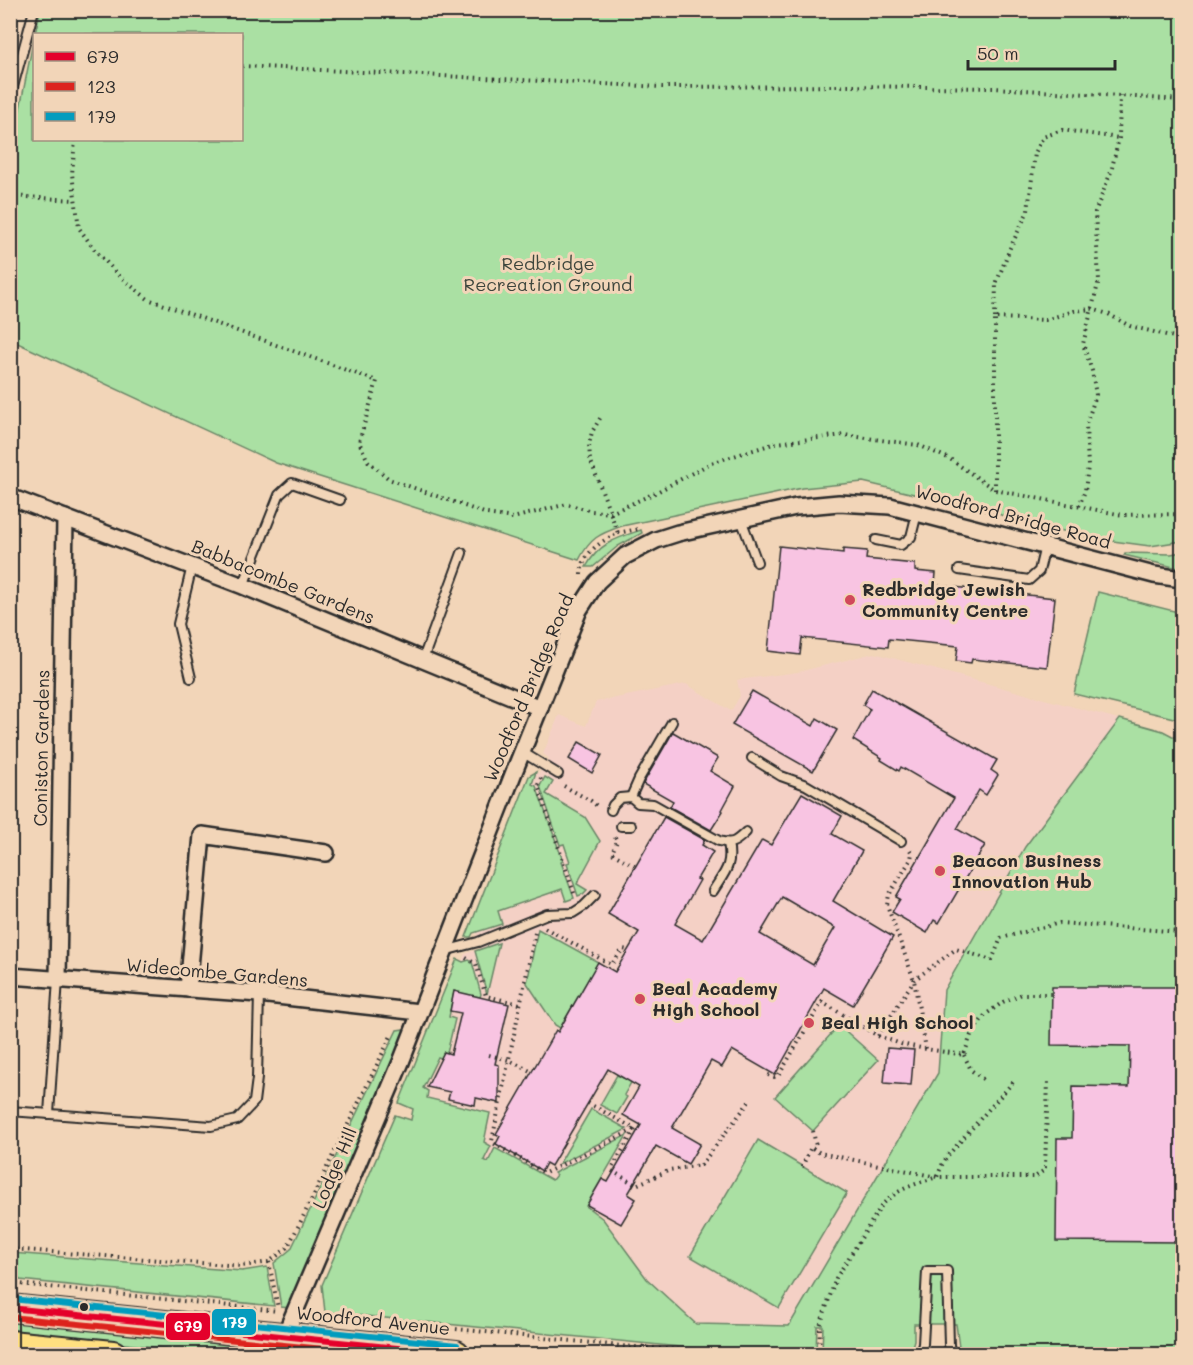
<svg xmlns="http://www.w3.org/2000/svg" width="1193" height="1365" viewBox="0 0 1193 1365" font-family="Mali,sans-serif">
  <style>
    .built { fill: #f4d0c5 }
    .green { fill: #aae0a3; stroke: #6a8667; stroke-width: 1.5 }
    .building { fill: #f8c4e2; stroke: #2b2b2b; stroke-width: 1.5; fill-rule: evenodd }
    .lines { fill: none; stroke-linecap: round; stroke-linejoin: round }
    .service-casing { stroke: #2b2b2b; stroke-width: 12 }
    .minor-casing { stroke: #2b2b2b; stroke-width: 20 }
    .trunk-casing { stroke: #2b2b2b; stroke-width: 30 }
    .path { stroke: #2b2b2b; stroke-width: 4; stroke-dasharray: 1.5 4.5; stroke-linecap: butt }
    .service { stroke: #f2d5b8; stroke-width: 8 }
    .minor { stroke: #f2d5b8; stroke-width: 15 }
    .trunk { stroke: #ffdf80; stroke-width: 26 }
    .bus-1-casing { stroke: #f2d5b8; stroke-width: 10 }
    .bus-2-casing { stroke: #f2d5b8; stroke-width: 10 }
    .bus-3-casing { stroke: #f2d5b8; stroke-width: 10 }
    .bus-1 { stroke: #e4002b; stroke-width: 6 }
    .bus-2 { stroke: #dc241f; stroke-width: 6 }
    .bus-3 { stroke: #049cbe; stroke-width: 6 }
    .poi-dot { fill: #d1495b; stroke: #f2d5b8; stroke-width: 2 }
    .bus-dot { fill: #2b2b2b; stroke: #f2d5b8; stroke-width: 2 }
    .labels { text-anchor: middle; stroke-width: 6; stroke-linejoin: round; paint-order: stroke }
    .park-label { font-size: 18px; fill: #3e463d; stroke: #f2d5b8 }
    .street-label { font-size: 18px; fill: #2b2b2b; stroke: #f2d5b8 }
    .poi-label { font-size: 18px; font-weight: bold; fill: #2b2b2b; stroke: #f2d5b8; text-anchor: start }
    .line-badge { stroke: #f2d5b8; stroke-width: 2 }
    .badge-label { font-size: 16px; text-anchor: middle; font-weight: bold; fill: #fff }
  </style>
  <rect width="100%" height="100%" fill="#f2d5b8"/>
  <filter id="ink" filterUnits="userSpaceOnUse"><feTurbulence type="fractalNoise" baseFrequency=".0167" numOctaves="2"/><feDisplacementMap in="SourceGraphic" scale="12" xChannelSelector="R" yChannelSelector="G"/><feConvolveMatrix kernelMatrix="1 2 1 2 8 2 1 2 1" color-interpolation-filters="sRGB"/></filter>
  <g filter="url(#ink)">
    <!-- built -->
    <path class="built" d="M874 653 1163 731 1182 741 900 1324 817 1326 696 1324 393 1120H411L424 1057 457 959 462 961 465 954 479 949 476 933 473 932 536 772 539 773 549 758 543 754 559 715 586 726 596 702 686 684 731 711 740 696 737 680 798 672Z"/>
    <!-- green -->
    <g class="green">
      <path d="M40 11H1182V541L1150 546 1090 538 978 509 863 482 802 488 622 526C599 534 590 538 579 560L276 463 11 340V154L34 37V140H242V34H35Z"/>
      <path d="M641 530 642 533 618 546 593 567H586C599 543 617 538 641 530Z"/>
      <path d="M1182 552V568H1178L1124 555 1125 553 1171 554Z"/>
      <path d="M1098 592 1182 613V720L1074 694Z"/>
      <path d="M1120 719 1163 731 1182 741V1352L1096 1354H960L956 1324H914V1340L910 1354H825L822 1352 823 1326H817L816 1352 812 1354H804L700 1349 325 1312 322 1285 395 1115 411 1120 413 1109 399 1103 457 959 463 962 469 960 472 962 481 994 480 997 454 992 449 1017 455 1019 447 1053H444L441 1058 438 1057 423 1088 428 1091 427 1098 490 1113 484 1142 491 1146 484 1160 488 1162 495 1148 552 1180 556 1175 554 1173 627 1135 586 1206 603 1219 647 1279 696 1324 789 1326 938 1073 944 990 1025 847Z"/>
      <path d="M536 772 532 784 536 786 563 861 561 862 574 898 566 901 562 889 498 911 502 924 473 933 471 937H466L529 776Z"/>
      <path d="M545 777 553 782 546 794 585 817 600 841 577 884 587 890 583 894 578 896 567 863 570 862 564 844 560 845 540 786Z"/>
      <path d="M538 929 598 962 560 1028 555 1025 527 983Z"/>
      <path d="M499 943 487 994 475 951Z"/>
      <path d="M839 1025 878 1060 813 1131 775 1097Z"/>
      <path d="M404 1029 402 1039 290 1308 281 1307 274 1263 291 1249 397 1030Z"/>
      <path d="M636 1074 624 1095 627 1097 617 1114 600 1105 617 1075 623 1078Z"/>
      <path d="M591 1109 627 1129 559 1164Z"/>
      <path d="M758 1140 847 1193 779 1308 690 1256Z"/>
      <path d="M11 1253 242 1271 267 1267 274 1306 20 1280 13 1270H11Z"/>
      <path d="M10 1320 339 1354H221L11 1332Z"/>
    </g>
    <!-- building -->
    <g class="building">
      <path d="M779 546 843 553V549L867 551 866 559 915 564V571L936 573 935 585 1055 598 1047 667 972 659 971 663 956 661 958 646 889 639 888 647 802 638 800 655 768 651Z"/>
      <path d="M872 689 997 760 991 770 998 775 986 795 979 790 957 829 985 845 939 923 934 920 927 933 892 912 900 899 896 897 954 798 901 767 899 771 881 760 882 758 853 740 870 709 863 705Z"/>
      <path d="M752 691 813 726 817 718 837 730 813 771 732 725Z"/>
      <path d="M673 732 718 758 710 771 735 786 722 810 723 811 711 830 670 807 673 801 643 784Z"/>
      <path d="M579 742 602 755 592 773 569 759Z"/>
      <path d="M802 793 842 816 832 834 862 851 833 901 893 937 853 1005 824 988 775 1075 732 1050 722 1067 711 1061 672 1128 700 1144 688 1164 656 1146 628 1194 636 1199 621 1224 587 1205 602 1179 608 1182 641 1125 623 1115 639 1087 608 1069 551 1166 546 1163 542 1171 496 1144 500 1136 496 1134 556 1030 558 1032 598 962 615 972 639 932 608 914 664 817 705 840 702 845 713 852 697 879 700 880 675 924 703 940 762 840 771 845ZM782 897 835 928 813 965 760 934Z"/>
      <path d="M1052 987H1182V1242L1056 1241 1057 1138H1072L1073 1086 1129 1087 1130 1046 1051 1045Z"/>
      <path d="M454 991 509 1004 495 1064 499 1065V1103L476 1098 475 1105 448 1099 450 1092 427 1087 444 1052 451 1054 461 1013 450 1011Z"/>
      <path d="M887 1048 914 1050 911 1085 884 1083Z"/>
    </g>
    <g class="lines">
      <!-- service casing -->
      <g class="service-casing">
        <g id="service">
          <path d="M10 98 34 10"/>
          <path d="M741 519 757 562"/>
          <path d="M876 540 901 545 911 537 917 513"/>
          <path d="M959 570 1029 580 1039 571 1045 546"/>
          <path d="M243 586 279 495 292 483 340 500"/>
          <path d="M423 659 462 553"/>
          <path d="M191 678 178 624 192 566"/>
          <path d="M522 752 558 774"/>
          <path d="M752 758 781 776 806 785 901 841"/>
          <path d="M631 797 639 779 672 722"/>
          <path d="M611 810 613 805 620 798 631 797 638 803 653 804 719 841C734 845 736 841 746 832"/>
          <path d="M621 826H631"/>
          <path d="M713 891C724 873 733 866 728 843"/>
          <path d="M444 951 478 942 547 914 573 913 584 906 595 895"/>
          <path d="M10 1111 211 1126 237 1120 254 1102 257 1078 259 994"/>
          <path d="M49 1114 58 979"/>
          <path d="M920 1354 923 1344 927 1271H947L949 1345 951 1354"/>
        </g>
      </g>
      <!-- minor casing -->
      <g class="minor-casing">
        <g id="minor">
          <path d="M10 497 243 586 540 708"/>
          <path d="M10 976 259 994 419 1012"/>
          <path d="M58 979 65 518"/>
          <path d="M188 989 202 835 326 853"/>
          <path d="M284 1337 401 1062 514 772 579 610 597 582 625 556 656 540 678 533 796 507 839 503 890 506 1154 575 1182 579"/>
        </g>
      </g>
      <!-- trunk casing -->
      <g class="trunk-casing">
        <g id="trunk">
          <path d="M10 1308 456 1354"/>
          <path d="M10 1344 113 1354"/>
        </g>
      </g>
      <!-- path -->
      <g class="path">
        <path d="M242 66 662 87 848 86 994 88 1182 100"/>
        <path d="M75 140 72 174 79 228 94 249 120 277 148 299 377 381 359 442 368 461 389 479 487 514 513 518 567 504 592 511 611 513 655 493 711 463 776 443 844 435 918 445 950 459 995 490 1123 515 1182 514"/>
        <path d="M10 196 74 200"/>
        <path d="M995 318 996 284 1010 248 1028 211 1035 153 1043 137 1062 130 1119 138"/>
        <path d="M995 490V318L1045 320 1074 311 1092 309 1108 314 1130 326 1182 339"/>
        <path d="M1079 506 1085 491 1088 466 1086 425 1096 395 1092 371 1083 344 1099 280 1095 212 1111 172 1119 138 1120 95"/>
        <path d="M618 533 638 529"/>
        <path d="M581 575C582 553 601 541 618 533L590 459 589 444 592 432 602 415"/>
        <path d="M541 778 538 785 539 789 575 896"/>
        <path d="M564 786 591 801 598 807"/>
        <path d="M615 837 617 841 612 853 635 866"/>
        <path d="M910 850 912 853 911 859 889 895 887 905 914 980 926 1049 964 1055 971 1035 985 1015 1003 1002 1022 994H1052"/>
        <path d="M545 928 610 964H612L623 949 628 950"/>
        <path d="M535 933 492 1141 493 1143 545 1173 635 1129 638 1130"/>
        <path d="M466 958 476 964 486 996 520 1004"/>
        <path d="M878 1036 914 980 956 949 992 960 1001 938 1060 923 1181 932V930"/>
        <path d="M489 1055 509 1060 532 1072"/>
        <path d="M964 1055 971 1070 984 1080"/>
        <path d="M768 1075 774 1077 779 1075 822 1002 878 1036 901 1044 926 1049"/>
        <path d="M588 1103 635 1129 612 1168V1171L636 1185 670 1170 701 1165 749 1102"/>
        <path d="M813 1131 816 1146"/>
        <path d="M802 1167 811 1147 820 1153 937 1177H1035L1043 1171 1045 1167 1048 1081"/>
        <path d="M10 1249 242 1266 269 1262 287 1248 300 1223 391 1036"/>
        <path d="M269 1262 278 1308"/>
        <path d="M10 1283 278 1311"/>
        <path d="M456 1329 621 1346 735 1354"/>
        <path d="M819 1354 820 1326 836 1278 882 1205C898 1188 916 1184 937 1177L942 1165 949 1154 1014 1081"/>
      </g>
      <!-- service -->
      <use href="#service" class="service"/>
      <!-- minor -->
      <use href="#minor" class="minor"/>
      <!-- trunk -->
      <use href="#trunk" class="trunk"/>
      <!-- bus-1 casing -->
      <g class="bus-1-casing">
        <path id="bus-1" d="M10 1308 456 1354"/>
      </g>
      <!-- bus-2 casing -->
      <g class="bus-2-casing">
        <path id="bus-2" d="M10 1317 373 1354"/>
      </g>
      <!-- bus-3 casing -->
      <g class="bus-3-casing">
        <path id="bus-3" d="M11 1299 457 1345"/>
      </g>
      <!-- bus-1 -->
      <use href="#bus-1" class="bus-1"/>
      <!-- bus-2 -->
      <use href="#bus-2" class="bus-2"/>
      <!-- bus-3 -->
      <use href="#bus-3" class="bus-3"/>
    </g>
  </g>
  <!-- markers -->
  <g class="poi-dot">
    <circle cx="850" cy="600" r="6"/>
    <circle cx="940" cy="871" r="6"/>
    <circle cx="640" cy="999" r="6"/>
    <circle cx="809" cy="1023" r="6"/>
  </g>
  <circle class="bus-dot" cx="84" cy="1307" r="5"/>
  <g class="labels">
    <!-- park labels -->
    <g class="park-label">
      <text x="548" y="270">Redbridge<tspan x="548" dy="21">Recreation Ground</tspan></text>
    </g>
    <!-- street labels -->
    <g class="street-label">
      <text transform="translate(1013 517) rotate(15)" y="6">Woodford Bridge Road</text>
      <text transform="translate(283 582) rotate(22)" y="6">Babbacombe Gardens</text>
      <text transform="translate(529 688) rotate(-67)" y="6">Woodford Bridge Road</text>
      <text transform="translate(42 748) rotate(-89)" y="6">Coniston Gardens</text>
      <text transform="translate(217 973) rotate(5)" y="6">Widecombe Gardens</text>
      <text transform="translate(335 1168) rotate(-67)" y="6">Lodge Hill</text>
      <text transform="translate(373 1321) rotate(6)" y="6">Woodford Avenue</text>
    </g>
    <!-- poi labels -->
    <g class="poi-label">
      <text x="862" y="596">Redbridge Jewish<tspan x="862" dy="21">Community Centre</tspan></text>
      <text x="952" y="867">Beacon Business<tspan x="952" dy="21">Innovation Hub</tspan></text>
      <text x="652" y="995">Beal Academy<tspan x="652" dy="21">High School</tspan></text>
      <text x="821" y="1029">Beal High School</text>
    </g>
  </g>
  <g class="line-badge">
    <rect x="211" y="1308" width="46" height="28" rx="6" fill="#049cbe"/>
    <rect x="165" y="1312" width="46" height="29" rx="6" fill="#e4002b"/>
  </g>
  <g class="badge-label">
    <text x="234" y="1328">179</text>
    <text x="188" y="1332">679</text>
  </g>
  <!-- margin -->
  <rect width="1193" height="1365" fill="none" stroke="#f2d5b8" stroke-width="36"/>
  <rect x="18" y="18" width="1157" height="1329" fill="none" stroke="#2b2b2b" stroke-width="2" filter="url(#ink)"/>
  <!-- legend -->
  <rect x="33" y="33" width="210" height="108" fill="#f2d5b8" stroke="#a29180" stroke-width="1.5"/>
  <rect x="45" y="52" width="30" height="9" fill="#e4002b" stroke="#a29180" stroke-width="1.5"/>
  <text x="87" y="63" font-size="18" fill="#2b2b2b">679</text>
  <rect x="45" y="82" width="30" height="9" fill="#dc241f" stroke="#a29180" stroke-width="1.5"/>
  <text x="87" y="93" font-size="18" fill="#2b2b2b">123</text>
  <rect x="45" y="112" width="30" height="9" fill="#049cbe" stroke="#a29180" stroke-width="1.5"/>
  <text x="87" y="123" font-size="18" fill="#2b2b2b">179</text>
  <!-- scale -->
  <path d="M968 60v9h147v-9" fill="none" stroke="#2b2b2b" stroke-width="3"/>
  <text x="977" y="60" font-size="18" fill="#2b2b2b" stroke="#f2d5b8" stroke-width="4.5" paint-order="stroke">50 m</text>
</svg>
